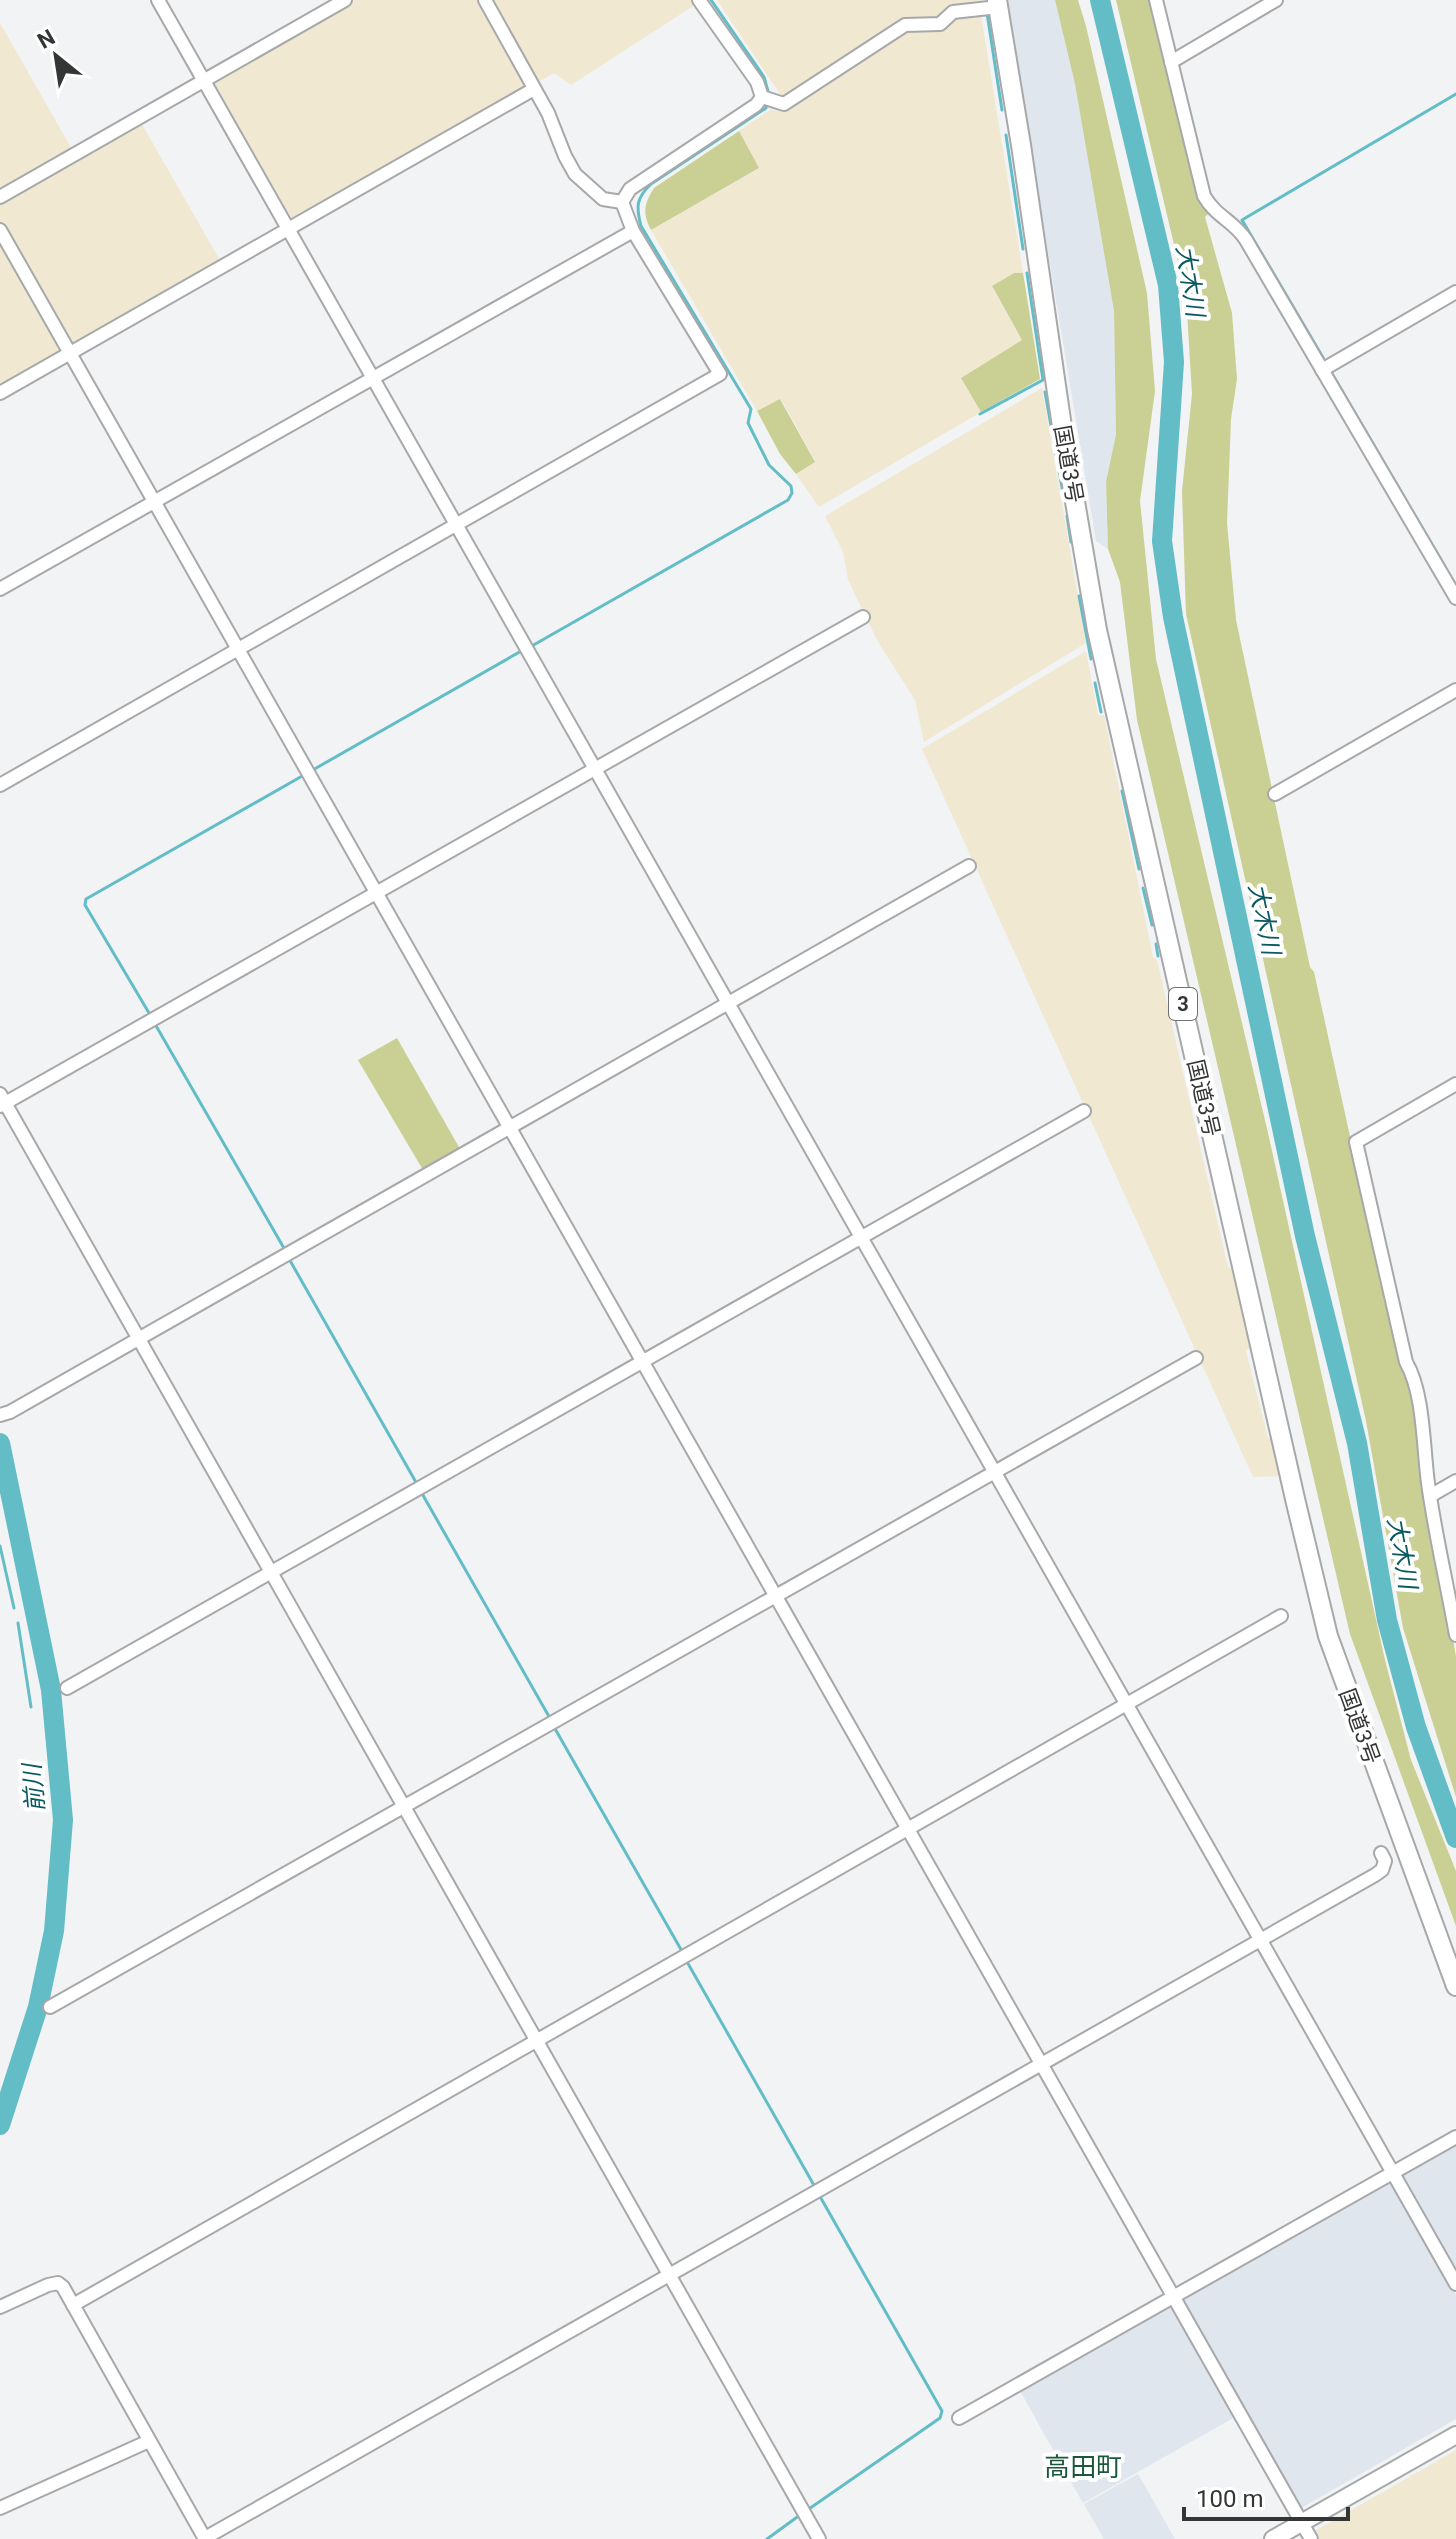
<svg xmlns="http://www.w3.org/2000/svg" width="1456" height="2539" viewBox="0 0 1456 2539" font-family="Roboto,'Noto Sans JP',sans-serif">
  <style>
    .built { fill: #dfe6ee }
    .industrial { fill: #f1e8d2 }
    .green { fill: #cad093 }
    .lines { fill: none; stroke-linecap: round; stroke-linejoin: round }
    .stream { stroke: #63bdc6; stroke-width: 3 }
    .river { stroke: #63bdc6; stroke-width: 20 }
    .minor-casing { stroke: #a7a8aa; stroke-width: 16 }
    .major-casing { stroke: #a7a8aa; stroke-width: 20 }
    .highway-casing { stroke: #a7a8aa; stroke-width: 22 }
    .minor { stroke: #fff; stroke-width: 12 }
    .major { stroke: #fff; stroke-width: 16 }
    .highway { stroke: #fff; stroke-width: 18 }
    .labels { text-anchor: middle; stroke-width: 8; stroke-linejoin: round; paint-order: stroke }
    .shield { fill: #fff; stroke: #717272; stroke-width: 2 }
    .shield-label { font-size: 20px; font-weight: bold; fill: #343535 }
    .street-label { font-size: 22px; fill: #343535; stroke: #fff }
    .water-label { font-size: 24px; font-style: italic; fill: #095960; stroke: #fff }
    .quarter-label { font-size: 26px; fill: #1b583b; stroke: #fff }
  </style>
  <rect width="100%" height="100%" fill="#f1f3f4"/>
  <!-- built -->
  <g class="built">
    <path d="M1006 0H1055L1075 84 1114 311 1116 434 1106 482 1108 549 1096 541Z"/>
    <path d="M1456 2141V2273L1399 2174Z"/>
    <path d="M1390 2179 1456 2295V2419L1298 2510 1179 2299Z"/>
    <path d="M1170 2303 1235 2417 1083 2503 1019 2389Z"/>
    <path d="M1138 2474 1175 2539H1104L1084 2504Z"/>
  </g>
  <!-- industrial -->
  <g class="industrial">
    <path d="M354 0H481L528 84 525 88 292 220 212 81Z"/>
    <path d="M492 0H691L695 5 571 85 554 73 538 82Z"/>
    <path d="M717 0H981V1L951 9 937 19H902L782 97Z"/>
    <path d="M981 15 1023 273H1014L992 287 1022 340 961 378 981 412 819 507 796 474 815 461 781 399 757 411 651 230 758 169 739 131 770 110 781 111 907 32 942 28 957 17Z"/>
    <path d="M0 23 73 151 0 193Z"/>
    <path d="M140 121 221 262 78 345 68 342 0 222V201Z"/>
    <path d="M0 240 64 352 0 388Z"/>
    <path d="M1042 388 1086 643 924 742 915 700 878 642 848 580 843 552 825 516Z"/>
    <path d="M1086 651 1098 715H1104L1153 957 1157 960 1228 1267 1235 1270 1252 1346 1246 1351 1268 1438 1273 1439 1281 1476 1253 1477 922 749Z"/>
    <path d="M1456 2450V2539H1317L1313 2532Z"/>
  </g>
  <!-- green -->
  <g class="green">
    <path d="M1055 0H1078L1086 26 1147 293 1155 391 1140 501 1156 659 1268 1133 1385 1660 1411 1760 1456 1871V1926L1350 1634 1137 720 1120 582 1108 549 1106 482 1116 434 1114 311 1075 84Z"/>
    <path d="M1116 0H1151L1201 200 1209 213 1205 217 1232 313 1237 379 1231 419 1227 523 1236 620 1310 967 1314 972 1351 1141 1410 1386 1456 1657V1797L1403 1628 1366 1421 1186 614 1182 491 1192 394 1186 295Z"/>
    <path d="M739 131 759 168 651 230C642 213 644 204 654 188Z"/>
    <path d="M1014 273H1023L1040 379 981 412 961 378 1022 340 992 286Z"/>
    <path d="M780 399 815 462 796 474 780 454 757 411Z"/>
    <path d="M397 1038 460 1149 423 1170 358 1060Z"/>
  </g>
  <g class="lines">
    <!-- stream -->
    <g class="stream">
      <path d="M711 0 764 77 769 95"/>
      <path d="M987 13 1002 110"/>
      <path d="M1006 135 1023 249"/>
      <path d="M1325 361 1242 220 1456 94"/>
      <path d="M1331 372 1444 565"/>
      <path d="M1045 392 1063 493"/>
      <path d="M980 414 1043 380 1027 273"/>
      <path d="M1067 516 1071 542"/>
      <path d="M1079 596 1091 659"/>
      <path d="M530 647 788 500 792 493 791 486 769 465 748 423 751 409 641 226C636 207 636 198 651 184L766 108 767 102"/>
      <path d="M1095 683 1101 712"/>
      <path d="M311 771 523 650"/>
      <path d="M1122 791 1139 869"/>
      <path d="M1143 888 1152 925"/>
      <path d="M1156 944 1158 956"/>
      <path d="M152 1018 85 905 86 899 304 775"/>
      <path d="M155 1024 285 1250"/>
      <path d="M288 1257 417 1484"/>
      <path d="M420 1490 551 1720"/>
      <path d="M0 1546 14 1608"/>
      <path d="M18 1623 31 1707"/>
      <path d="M554 1727 683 1953"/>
      <path d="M686 1960 815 2187"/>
      <path d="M806 2511 940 2418 942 2411 818 2193"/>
      <path d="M767 2539 800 2515"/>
    </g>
    <!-- river -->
    <g class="river">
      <path d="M1100 0 1168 285 1174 362 1162 541 1173 617 1305 1236 1357 1443 1387 1620 1416 1727 1456 1838"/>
      <path d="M0 1443 51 1690 63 1820 54 1931 38 2007 0 2125"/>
    </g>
    <!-- minor casing -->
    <g class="minor-casing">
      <g id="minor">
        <path d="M158 0 1456 2284"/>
        <path d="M485 0 548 113 565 156 575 174 603 199 622 202"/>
        <path d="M699 0 757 82 762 97"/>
        <path d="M1156 0 1204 196C1216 217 1234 221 1246 240L1456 598"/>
        <path d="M1171 62 1276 0"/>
        <path d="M762 97 784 104 905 25 940 24 953 12 998 7"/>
        <path d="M0 197 345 0"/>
        <path d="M622 202 630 189 756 105 762 97"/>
        <path d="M0 230 1311 2539"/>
        <path d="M1322 370 1456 292"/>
        <path d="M0 393 534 89"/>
        <path d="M0 589 633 231"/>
        <path d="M0 785 720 374 633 231 622 202"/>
        <path d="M1275 794 1456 690"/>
        <path d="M1456 1084 1356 1142 1406 1362C1424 1393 1423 1446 1428 1483 1435 1534 1447 1584 1456 1635"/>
        <path d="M0 1094 819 2539"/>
        <path d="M0 1106 863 617"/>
        <path d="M0 1415 10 1412 969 866"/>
        <path d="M1430 1496 1456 1481"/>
        <path d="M67 1688 1084 1111"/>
        <path d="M50 2007 1196 1358"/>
        <path d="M73 2305 1281 1616"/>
        <path d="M0 2307 48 2285 58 2283 63 2287 205 2539"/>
        <path d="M959 2418 1456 2137"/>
        <path d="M0 2508 149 2441"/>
        <path d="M205 2538 1375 1875 1382 1870 1385 1861 1381 1853"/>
      </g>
    </g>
    <!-- major casing -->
    <g class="major-casing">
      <path id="major" d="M1273 2539 1456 2435"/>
    </g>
    <!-- highway casing -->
    <g class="highway-casing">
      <path id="highway" d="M997 0 1021 145 1061 420 1097 630 1296 1503 1328 1636 1456 1986"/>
    </g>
    <!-- minor -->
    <use href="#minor" class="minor"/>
    <!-- major -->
    <use href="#major" class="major"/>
    <!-- highway -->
    <use href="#highway" class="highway"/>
  </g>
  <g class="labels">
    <!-- shield labels -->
    <rect class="shield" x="1169" y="988" width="28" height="32" rx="6"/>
    <g class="shield-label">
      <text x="1183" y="1011">3</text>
    </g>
    <!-- street labels -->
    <g class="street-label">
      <text transform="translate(1069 464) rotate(80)" y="8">国道3号</text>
      <text transform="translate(1204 1098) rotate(77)" y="8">国道3号</text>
      <text transform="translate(1360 1726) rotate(70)" y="8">国道3号</text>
    </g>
    <!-- water labels -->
    <g class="water-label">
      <text transform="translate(1190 281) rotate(81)" y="8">大木川</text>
      <text transform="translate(1264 919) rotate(78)" y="8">大木川</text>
      <text transform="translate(1402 1553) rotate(80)" y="8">大木川</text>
      <text transform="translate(34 1788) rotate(-95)" y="8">前川</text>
    </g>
    <!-- quarter labels -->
    <g class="quarter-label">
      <text x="1083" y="2476">高田町</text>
    </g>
  </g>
  <!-- north arrow -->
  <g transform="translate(56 56) rotate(330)" stroke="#ffffff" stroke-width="6" paint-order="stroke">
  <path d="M0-6L14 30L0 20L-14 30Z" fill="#343535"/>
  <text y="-12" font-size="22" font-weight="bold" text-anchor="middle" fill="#343535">N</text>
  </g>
  <!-- scale -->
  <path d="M1184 2507v12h164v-12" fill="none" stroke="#343535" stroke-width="4"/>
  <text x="1196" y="2507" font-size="24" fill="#343535" stroke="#ffffff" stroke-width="6" paint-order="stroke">100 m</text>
</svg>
